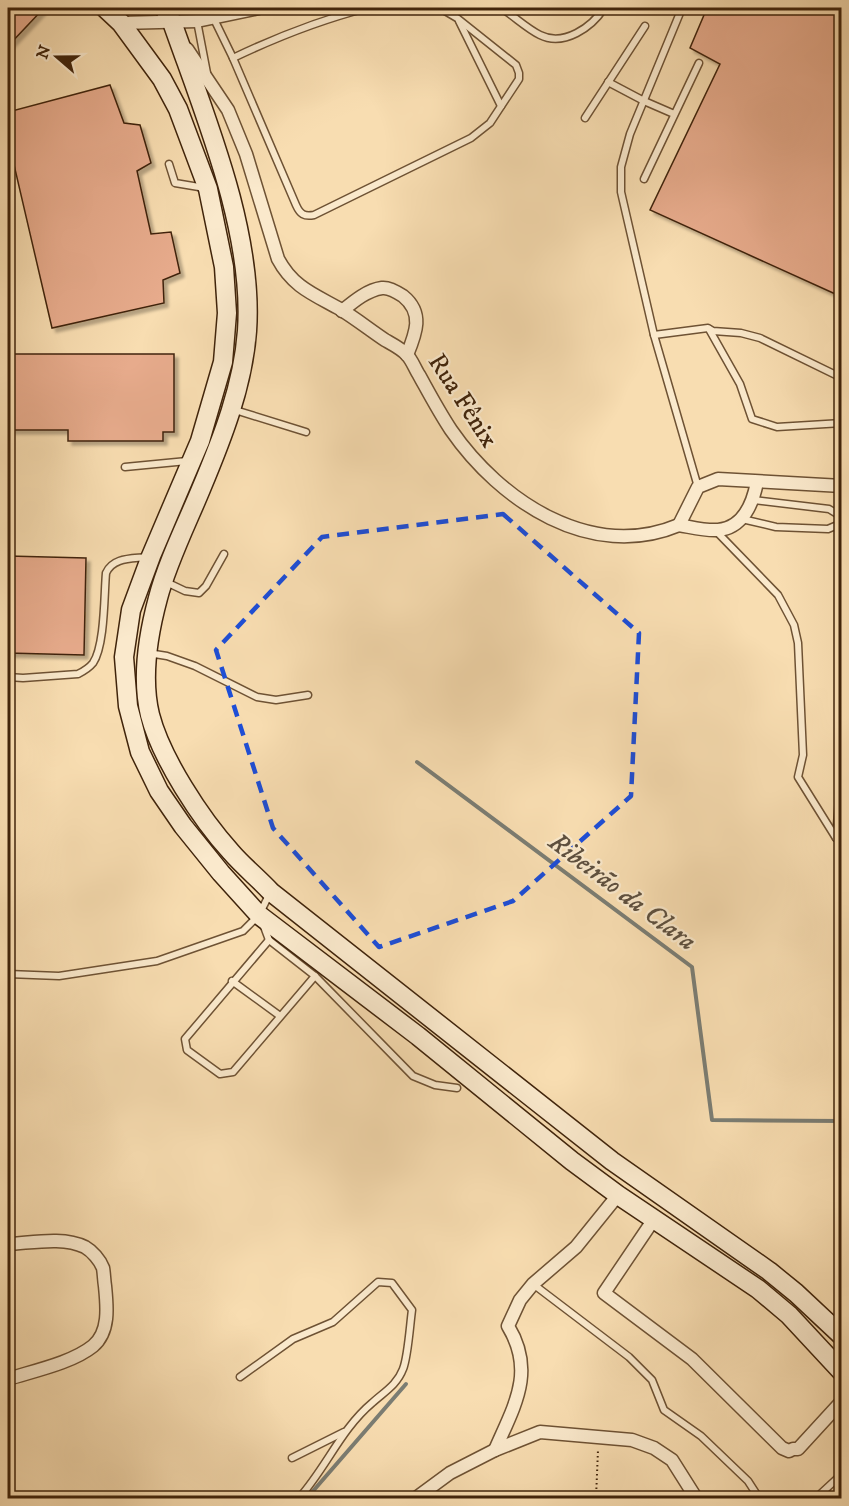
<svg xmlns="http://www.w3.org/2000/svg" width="849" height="1506" viewBox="0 0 849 1506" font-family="'IM FELL DW Pica',serif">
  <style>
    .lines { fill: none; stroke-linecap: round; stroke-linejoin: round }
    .stream { stroke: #7b7d73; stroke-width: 4 }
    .building { fill: #e7ab8c; stroke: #40240b; stroke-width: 1.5; filter: url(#shadow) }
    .service-casing { stroke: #6e5234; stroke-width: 9 }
    .minor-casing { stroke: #6e5234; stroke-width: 15 }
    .secondary-casing { stroke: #40240b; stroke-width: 21 }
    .path { stroke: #40240b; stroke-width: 2; stroke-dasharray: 1.5 3; stroke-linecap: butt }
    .service { stroke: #fae9cc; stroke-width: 6 }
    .minor { stroke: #fae9cc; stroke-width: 12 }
    .secondary { stroke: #fae9cc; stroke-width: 18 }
    .marked { fill: none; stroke: #1d4ed8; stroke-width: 4.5; stroke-dasharray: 12 8; stroke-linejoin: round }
    .labels { text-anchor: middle; stroke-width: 4.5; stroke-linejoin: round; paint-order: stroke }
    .street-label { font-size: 26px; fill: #40240b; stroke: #fae9cc }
    .water-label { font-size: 27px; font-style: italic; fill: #5e503f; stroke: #fae9cc }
  </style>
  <defs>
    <filter id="shadow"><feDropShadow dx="4" dy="4" stdDeviation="1.5" flood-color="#0004"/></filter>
  </defs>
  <rect width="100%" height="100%" fill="#f8ddb1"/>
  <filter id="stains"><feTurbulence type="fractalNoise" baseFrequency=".00333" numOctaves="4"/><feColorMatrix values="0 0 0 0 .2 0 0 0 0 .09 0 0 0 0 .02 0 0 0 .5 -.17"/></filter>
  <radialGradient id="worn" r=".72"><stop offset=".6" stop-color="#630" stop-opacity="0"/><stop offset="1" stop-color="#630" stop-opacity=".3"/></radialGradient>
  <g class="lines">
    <!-- stream -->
    <g class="stream">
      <path d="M417 762 692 967 712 1120 842 1121"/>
      <path d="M307 1498 406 1384"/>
    </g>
  </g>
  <!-- building -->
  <g class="building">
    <path d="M8 8H44L8 46Z"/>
    <path d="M707 8H842V297L650 210 720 64 690 48Z"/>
    <path d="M110 85 124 123 140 125 151 163 137 171 151 234 171 232 180 273 163 280 164 303 52 328 8 139V112Z"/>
    <path d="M8 354H174V432H163V441H68V430H8Z"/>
    <path d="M8 556 86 558 84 655 8 653Z"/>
  </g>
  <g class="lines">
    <!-- service casing -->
    <g class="service-casing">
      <g id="service">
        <path d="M501 8C514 16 526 28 540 35 564 47 592 27 604 8"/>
        <path d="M682 8 630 134 621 167V192L654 335 698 487"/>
        <path d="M213 17 233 58 296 205C300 214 304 217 314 215L471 138 490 123 519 79V73L516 65 457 18 440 8"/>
        <path d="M197 21 207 73"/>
        <path d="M459 21 501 106"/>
        <path d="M233 58C277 37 320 20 367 8"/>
        <path d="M608 82 644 101 674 114"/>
        <path d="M585 118 645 26"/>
        <path d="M169 164 175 183 205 188"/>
        <path d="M644 179 699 63"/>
        <path d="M709 329 740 384 752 419 777 427 842 423"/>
        <path d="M654 335 708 328 713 331 741 333 760 338 842 378"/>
        <path d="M235 410 306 432"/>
        <path d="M125 467 187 461"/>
        <path d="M754 500 829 509 842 517"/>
        <path d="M742 519 776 527 828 529 842 523"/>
        <path d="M716 531 778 595 794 625 798 643 803 755 798 777 836 838"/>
        <path d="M164 581 185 591 199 593 206 586 224 554"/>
        <path d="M148 653 167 656 195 666 257 697 276 700 308 695"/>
        <path d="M8 677 23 678 78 674C84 671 89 668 93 663 105 645 104 595 106 573 113 557 132 559 147 557"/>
        <path d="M836 838 842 761"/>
        <path d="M263 924 269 940 315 976 413 1076 435 1085 457 1088"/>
        <path d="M269 940 185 1039 187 1050 220 1074 233 1072 315 976"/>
        <path d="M8 974 59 976 157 961 243 931 259 915 269 895"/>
        <path d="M232 981 280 1016"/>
        <path d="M533 1284 629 1357 652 1380 664 1410 701 1436 748 1481 759 1498"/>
        <path d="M240 1377 293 1339 333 1322 378 1282 392 1283 412 1310C410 1324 408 1357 403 1369 397 1385 384 1392 372 1403 341 1429 326 1468 299 1498"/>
        <path d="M292 1458 344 1432"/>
        <path d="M816 1498 842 1474"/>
      </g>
    </g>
    <!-- minor casing -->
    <g class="minor-casing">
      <g id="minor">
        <path d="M121 23 197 21 259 8"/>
        <path d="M187 49 228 110 246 154 278 259C293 287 313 294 340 309 355 318 370 330 385 340 392 344 402 349 407 355 412 360 415 369 419 375 429 393 439 412 451 430 500 501 591 562 679 525"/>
        <path d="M342 311C353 302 367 290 382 288 389 287 397 292 403 296 424 313 416 333 407 355"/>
        <path d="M679 525 698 487 718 479 842 486"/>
        <path d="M679 525C691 527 705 531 718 530 743 528 753 503 757 482"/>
        <path d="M654 1219 604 1293 692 1359 782 1448 789 1451 793 1449H798L842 1401"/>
        <path d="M8 1244C31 1243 63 1236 85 1247 92 1251 100 1260 103 1268 104 1273 104 1280 105 1286 107 1306 110 1332 93 1346 72 1363 33 1371 8 1379"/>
        <path d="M495 1450C514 1406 536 1372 508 1326L520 1300 533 1284 576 1247 618 1195"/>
        <path d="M416 1498 450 1473 495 1450 540 1432 632 1440 654 1448 672 1460 696 1498"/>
      </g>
    </g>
    <!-- secondary casing -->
    <g class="secondary-casing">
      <g id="secondary">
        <path d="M105 8 121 23 162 79 178 109 208 189 224 267 227 313 223 362 200 441 151 556 131 610 124 657 128 706 140 752 159 791 183 826 221 873 259 915 418 1036 572 1161 618 1195 758 1289 789 1315 842 1372"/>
        <path d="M164 8 172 22C205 116 254 232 247 331 243 386 222 439 201 489 187 523 167 563 158 598 148 635 141 678 150 715 161 758 201 819 231 852 243 866 258 878 271 892L612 1161 769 1271 796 1293 842 1336"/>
      </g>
    </g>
    <!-- path -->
    <path class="path" d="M596 1498 598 1450"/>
    <!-- service -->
    <use href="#service" class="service"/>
    <!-- minor -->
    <use href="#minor" class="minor"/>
    <!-- secondary -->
    <use href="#secondary" class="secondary"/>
  </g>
  <!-- marked area -->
  <path class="marked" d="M503 514 639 633 631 796 513 901 379 947 273 828 216 650 322 537Z"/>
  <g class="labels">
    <!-- street labels -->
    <g class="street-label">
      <text transform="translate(464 400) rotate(57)" y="9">Rua Fênix</text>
    </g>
    <!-- water labels -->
    <g class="water-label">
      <text transform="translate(623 891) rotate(37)" y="9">Ribeirão da Clara</text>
    </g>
  </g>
  <!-- margin -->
  <rect width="849" height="1506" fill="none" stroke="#f8ddb1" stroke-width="30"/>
  <rect x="9" y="9" width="831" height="1488" fill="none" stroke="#40240b" stroke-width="3"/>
  <rect x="15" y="15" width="819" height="1476" fill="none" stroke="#40240b" stroke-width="1.5"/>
  <!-- north arrow -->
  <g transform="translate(57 57) rotate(290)" stroke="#fae9cc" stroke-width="4.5" paint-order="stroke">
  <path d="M0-4.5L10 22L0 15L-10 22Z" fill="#40240b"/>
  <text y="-9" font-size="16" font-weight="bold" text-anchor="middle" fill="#40240b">N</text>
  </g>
  <rect width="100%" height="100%" filter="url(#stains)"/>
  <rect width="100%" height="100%" fill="url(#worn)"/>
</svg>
